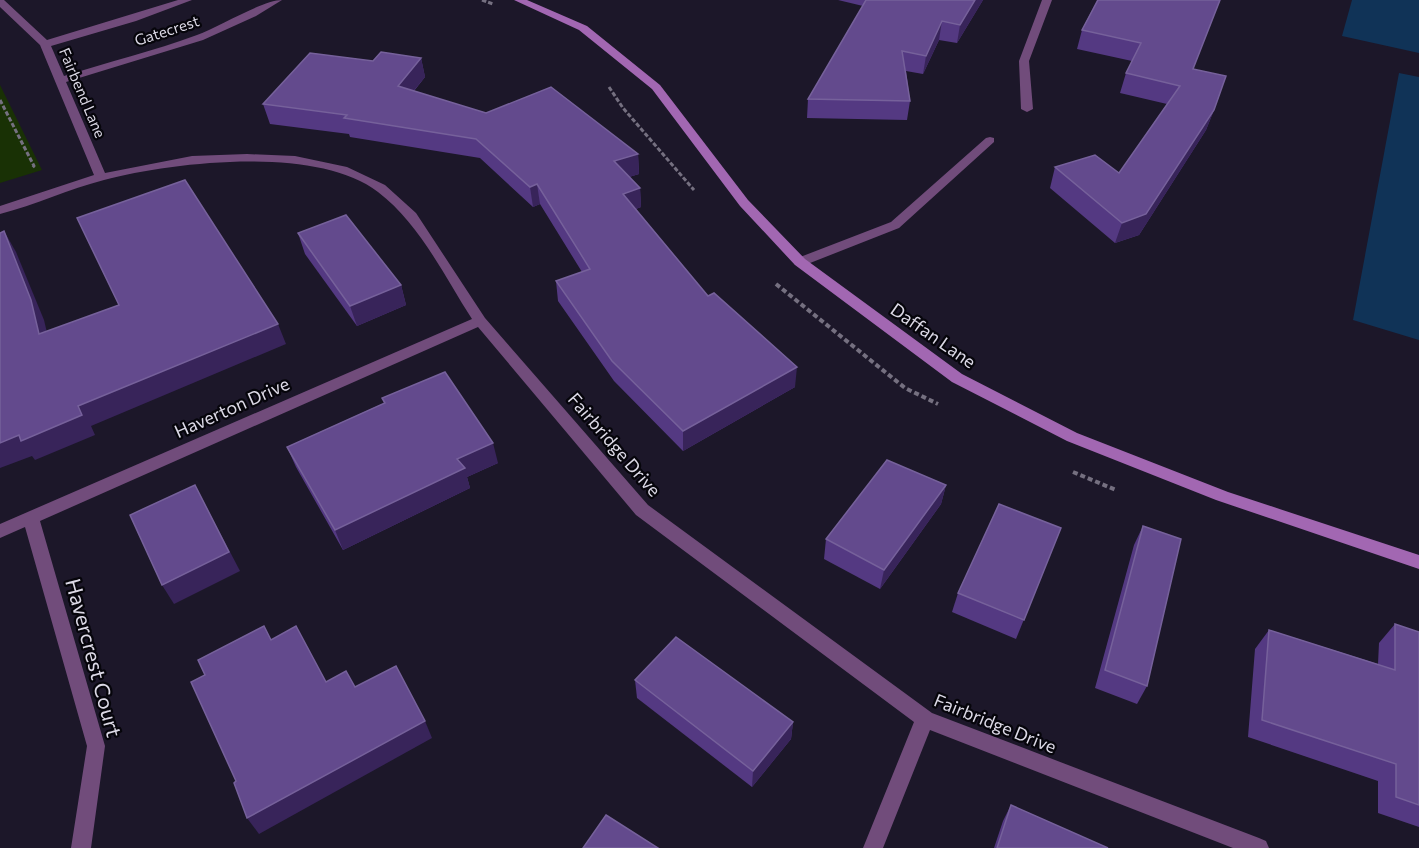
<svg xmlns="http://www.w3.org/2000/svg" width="1419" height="848" viewBox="0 0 1419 848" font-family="Commissioner,sans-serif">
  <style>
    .green { fill: #193105 }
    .water { fill: #103357 }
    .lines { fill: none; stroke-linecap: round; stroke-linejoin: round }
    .path-far1 { stroke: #757080; stroke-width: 3; stroke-dasharray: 4.5 2; stroke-linecap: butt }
    .path { stroke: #757080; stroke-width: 4; stroke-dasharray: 5 3; stroke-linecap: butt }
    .lane { fill: #714c7b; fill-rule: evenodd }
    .street { fill: #714c7b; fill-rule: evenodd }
    .secondary { fill: #a267b2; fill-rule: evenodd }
    .wall { fill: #543982 }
    .shaded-wall { fill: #38245a }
    .building { fill: #634a8d; stroke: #76619b; stroke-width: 1.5 }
    .labels { text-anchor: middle; stroke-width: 4.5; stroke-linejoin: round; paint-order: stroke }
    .far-street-label { font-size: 15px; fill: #dcd9e6; stroke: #06050b }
    .street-label { font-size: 18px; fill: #dcd9e6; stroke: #06050b }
    .near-street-label { font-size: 21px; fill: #dcd9e6; stroke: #06050b }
  </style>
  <rect width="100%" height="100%" fill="#1c1729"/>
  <!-- green -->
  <path class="green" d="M0 85 42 170 0 183Z"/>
  <!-- water -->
  <g class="water">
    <path d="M1352 0H1419V53L1342 36Z"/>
    <path d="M1399 73 1419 77V340L1353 320Z"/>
  </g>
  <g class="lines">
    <!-- path-far1 -->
    <g class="path-far1">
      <path d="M482 0 493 4"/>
      <path d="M609 87 623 108 694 190"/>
      <path d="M0 100 34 166 32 168"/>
    </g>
    <!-- path -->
    <g class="path">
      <path d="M776 284 905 388 938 404"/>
      <path d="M1073 472 1116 490"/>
    </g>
    <!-- lane -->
    <path class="lane" d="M990 137 994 138V142L899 228 805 265H795L794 262 795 259 891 222 986 138Z"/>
    <!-- street -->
    <g class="street">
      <path d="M0 0H4L47 40 178 0H192L136 21 51 46 64 76C108 62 154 51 197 35 219 27 263 0 282 0L256 16 203 40 66 82 105 173 192 156 247 154 295 156 347 167 385 185 416 213 485 318 648 505 932 713 1259 838 1266 841 1269 848H1233L930 730 883 848H863L914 722 636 515 478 327 40 521 105 746 91 848H71L87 746 25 527 0 538V524L472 319C444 276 420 224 378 192 317 145 174 162 104 180 69 189 35 205 0 214V206L94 175 40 45 0 7Z"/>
      <path d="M1042 0H1052L1029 61 1033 109 1027 112 1021 109 1019 61Z"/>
    </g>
    <!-- secondary -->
    <path class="secondary" d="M514 0H527L587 26 660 85 748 200 805 259 962 374 1077 433 1228 492 1419 555V569L1216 500 1067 441 952 382 795 265 740 206 652 89 579 30Z"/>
  </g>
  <!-- wall -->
  <g class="wall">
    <path d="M838 0H983L957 43 939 40 923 74 906 71 910 101 907 120 807 118 808 99 863 6Z"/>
    <path d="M1097 0H1220L1193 69 1214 110 1206 130 1139 235 1115 243 1050 188 1055 167 1119 173 1167 104 1120 93 1126 73 1132 61 1077 49 1082 30Z"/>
    <path d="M421 58 425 77 414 91 486 113 638 154 639 174 629 177 640 188 641 207 636 209 708 296 795 387 683 451 614 381 558 301 556 281 582 272 540 204 533 207 480 158 350 137 349 134 270 124 263 104Z"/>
    <path d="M298 233 401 285 406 305 357 326 305 254Z"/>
    <path d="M382 398 498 463 467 477 470 488 343 550 296 467 287 447 384 403Z"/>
    <path d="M946 485 941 504 880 589 824 559 826 539Z"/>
    <path d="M1143 526 1147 686 1137 704 1095 688 1134 545Z"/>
    <path d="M1061 528 1016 639 952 612 958 593Z"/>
    <path d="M1395 624 1419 632V827L1378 813V781L1248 737 1255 649 1269 630 1378 664 1379 643Z"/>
    <path d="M635 680 793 722 791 739 752 787 637 698Z"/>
    <path d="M1011 805 1108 848H994L1003 821Z"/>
  </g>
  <!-- shaded-wall -->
  <g class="shaded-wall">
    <path d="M975 0H983L957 43 960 25Z"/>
    <path d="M942 21 939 40 923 74 926 56Z"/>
    <path d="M421 58 425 77 402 105 398 86Z"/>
    <path d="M1214 110 1206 130 1139 235 1115 243 1122 223Z"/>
    <path d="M638 154 639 174 616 181 614 161Z"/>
    <path d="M537 184 540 204 533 207 530 187Z"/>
    <path d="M640 188 641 207 624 213 623 194Z"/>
    <path d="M4 231 16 252 44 320 52 354 39 334Z"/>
    <path d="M401 285 406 305 357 326 350 306Z"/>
    <path d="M278 324 286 344 91 426 95 435 35 460 32 456 0 468V443L19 435 78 406Z"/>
    <path d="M797 367 795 387 683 451V431Z"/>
    <path d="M493 443 498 463 467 477 470 488 343 550 335 530 457 459Z"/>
    <path d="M195 485 240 571 174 604 162 585Z"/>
    <path d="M946 485 941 504 880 589 884 570Z"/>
    <path d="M425 721 432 738 259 834 247 818Z"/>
    <path d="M793 722 791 739 752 787 753 771Z"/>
  </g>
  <!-- building -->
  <g class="building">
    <path d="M866 0H975L960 25 942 21 926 56 902 51 910 101 808 99Z"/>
    <path d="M1098 0H1220L1193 69 1226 76 1214 110 1146 214 1122 223 1055 167 1095 155 1119 173 1180 86 1126 73 1141 43 1082 30Z"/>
    <path d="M381 52 421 58 398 86 486 113 551 87 638 154 614 161 640 188 623 194 708 296 714 293 797 367 683 431 612 361 556 281 590 269 537 184 530 187 476 139 344 118 347 115 263 104 310 53 373 61Z"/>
    <path d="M185 180 278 324 78 406 82 415 21 441 19 435 0 443V233L4 231 31 300 39 334 119 305 77 218Z"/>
    <path d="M346 215 401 285 350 306 298 233Z"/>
    <path d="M445 372 493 443 457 459 465 468 335 530 287 447 385 403 382 398Z"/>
    <path d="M887 460 946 485 884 570 826 539Z"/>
    <path d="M195 485 229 552 162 585 130 515Z"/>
    <path d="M999 504 1061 528 1024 620 958 593Z"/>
    <path d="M1143 526 1181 539 1147 686 1105 670Z"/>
    <path d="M1395 624 1419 632V805L1396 797V764L1262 720 1269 630 1395 670Z"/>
    <path d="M264 626 271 640 296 626 326 682 346 671 355 687 396 666 425 721 247 818 234 783 236 781 191 682 205 675 198 660Z"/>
    <path d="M676 637 793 722 753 771 635 680Z"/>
    <path d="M1011 805 1108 848H997Z"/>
    <path d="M606 815 658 848H583Z"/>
  </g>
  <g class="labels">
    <!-- far-street labels -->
    <g class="far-street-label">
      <text transform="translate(167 31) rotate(-18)" y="5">Gatecrest</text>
      <text transform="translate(82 93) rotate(67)" y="5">Fairbend Lane</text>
    </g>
    <!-- street labels -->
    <g class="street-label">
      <text transform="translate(933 336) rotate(35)" y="6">Daffan Lane</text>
      <text transform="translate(232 408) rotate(-24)" y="6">Haverton Drive</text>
      <text transform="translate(614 445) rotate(49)" y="6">Fairbridge Drive</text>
      <text transform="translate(995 724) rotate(22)" y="6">Fairbridge Drive</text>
    </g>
    <!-- near-street labels -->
    <g class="near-street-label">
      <text transform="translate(93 658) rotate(75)" y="7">Havercrest Court</text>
    </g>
  </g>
</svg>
